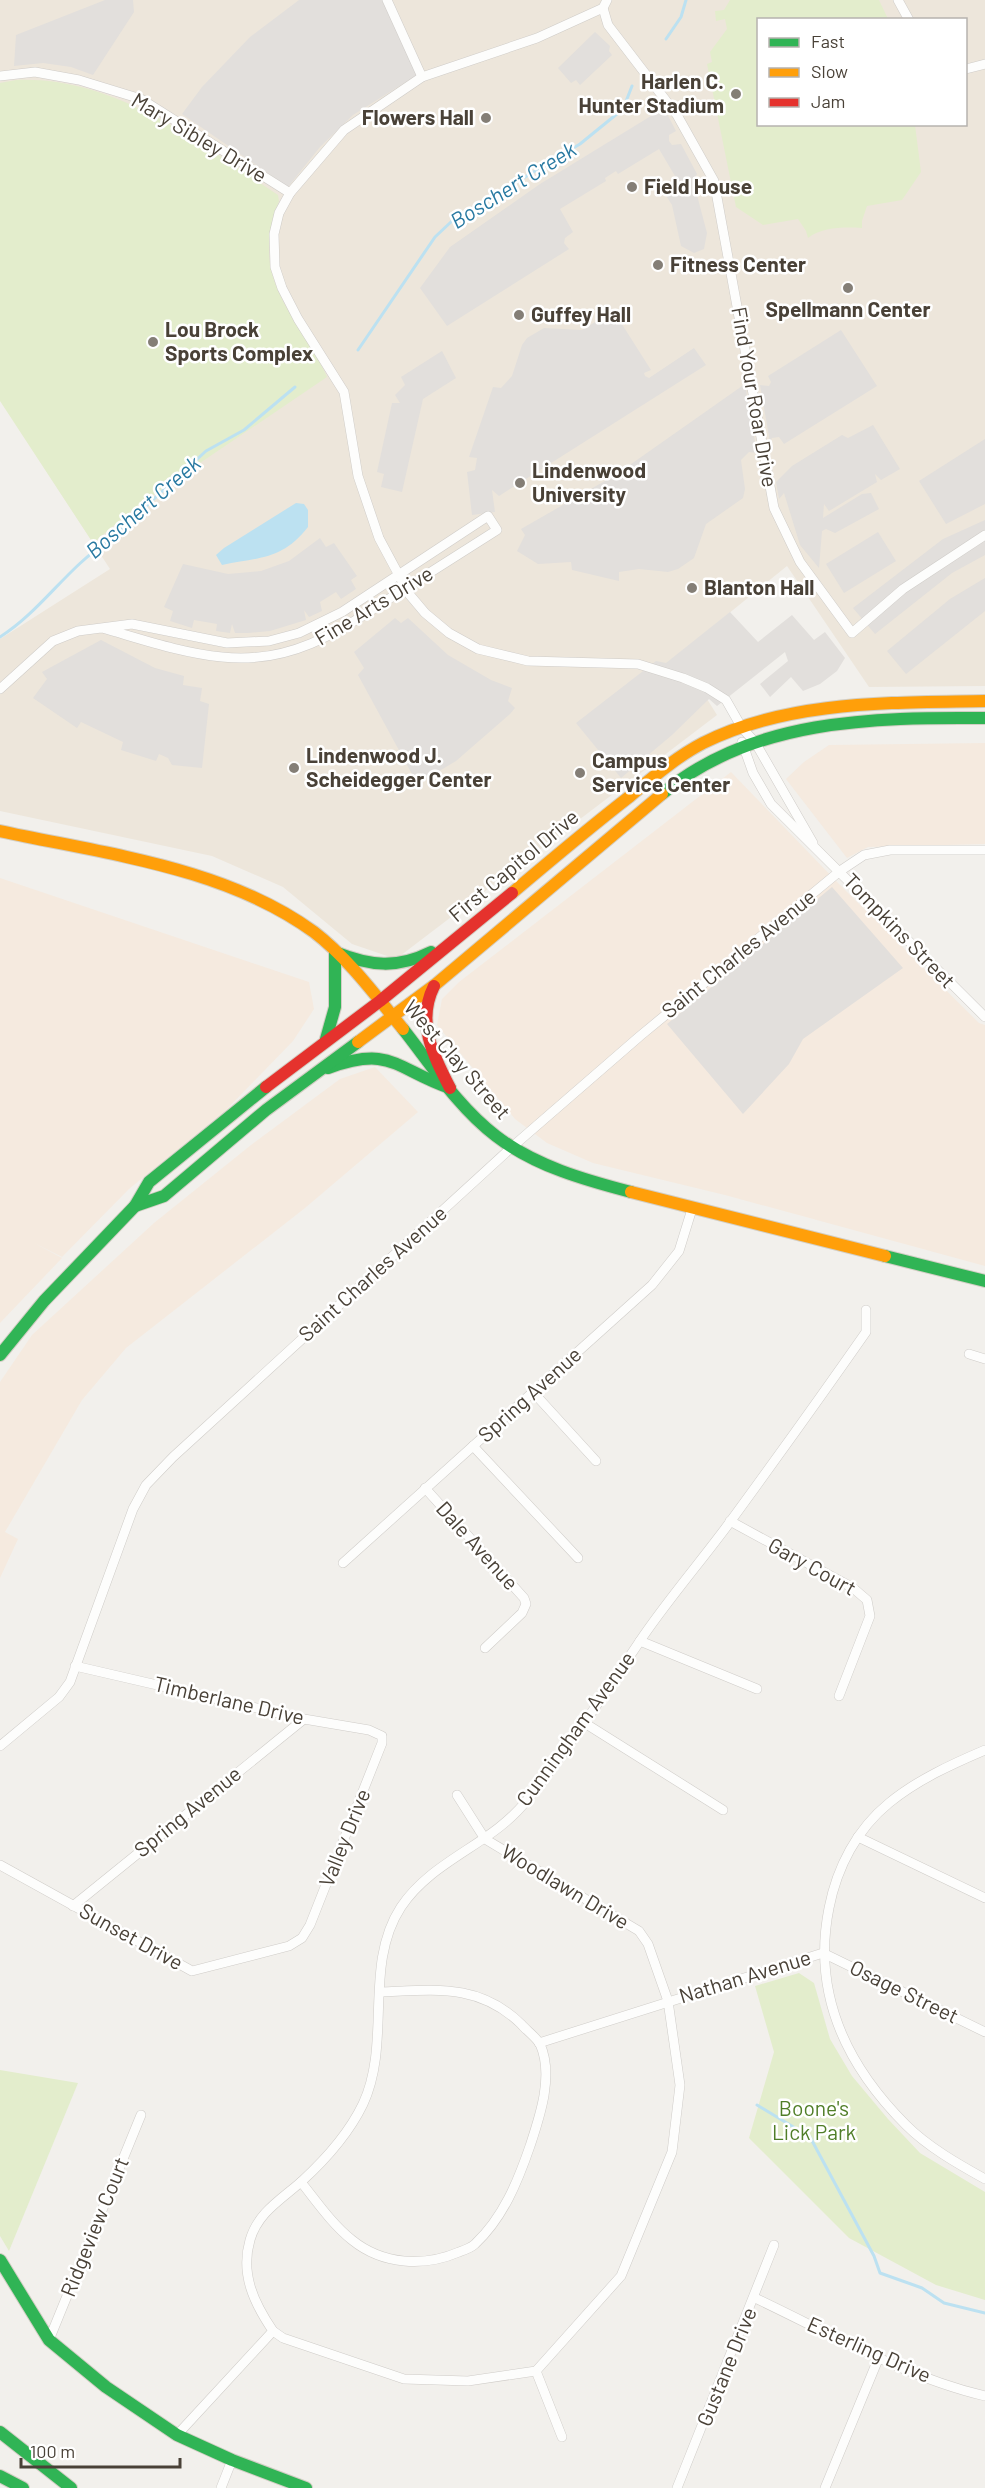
<svg xmlns="http://www.w3.org/2000/svg" width="985" height="2488" viewBox="0 0 985 2488" font-family="Barlow,sans-serif">
  <style>
    .commercial { fill: #f5eadf }
    .education { fill: #ede6db; fill-rule: evenodd }
    .green { fill: #e3edcc }
    .parking { fill: #e2dfdc }
    .water { fill: #bce1f1 }
    .lines { fill: none; stroke-linecap: round; stroke-linejoin: round }
    .stream { stroke: #bce1f1; stroke-width: 3 }
    .street-casing { stroke: #cfccc8; stroke-width: 10 }
    .fast-casing { stroke: #d3cec4; stroke-width: 14 }
    .slow-casing { stroke: #d3cec4; stroke-width: 14 }
    .jam-casing { stroke: #d3cec4; stroke-width: 14 }
    .street { stroke: #fdfdfc; stroke-width: 9 }
    .fast { stroke: #30b455; stroke-width: 12 }
    .slow { stroke: #ff9f0a; stroke-width: 12 }
    .jam { stroke: #e5322d; stroke-width: 12 }
    .poi-dot { fill: #847e76; stroke: #fff; stroke-width: 2 }
    .labels { text-anchor: middle; stroke-width: 5; stroke-linejoin: round; paint-order: stroke }
    .poi-label { font-size: 21px; font-weight: bold; fill: #494137; stroke: #fff; text-anchor: start }
    .street-label { font-size: 21px; fill: #494137; stroke: #fff }
    .park-label { font-size: 21px; fill: #507e28; stroke: #fff }
    .water-label { font-size: 22px; font-style: italic; fill: #2879a1; stroke: #fff }
  </style>
  <rect width="100%" height="100%" fill="#f2f0ec"/>
  <!-- commercial -->
  <g class="commercial">
    <path d="M985 743V844L868 847 847 858 786 779 804 762 829 745Z"/>
    <path d="M731 772 839 884 979 1023 985 1025V1266L725 1195 593 1163 547 1143 515 1119 437 1025 442 999 459 982Z"/>
    <path d="M0 878 309 982 314 1009 293 1041 226 1110 129 1189 62 1257 34 1243 62 1258 0 1323Z"/>
    <path d="M375 1067 418 1112 305 1208 126 1348 82 1400 5 1532 18 1539 0 1578V1382L32 1335 154 1223 251 1145 340 1079Z"/>
  </g>
  <!-- education -->
  <path class="education" d="M0 0H985V686L869 687 787 566 679 654 717 715 396 959 352 944 283 887 212 856 0 811V639L110 569 0 400ZM758 20H966V124H758Z"/>
  <!-- green -->
  <g class="green">
    <path d="M730 0H879L888 19 758 20V124L915 125 921 172 902 200 867 206 862 221V228C844 227 822 227 808 238L806 231 798 219 763 225 736 207 707 64 712 62 710 52 727 29 725 19 716 21 715 11 724 10Z"/>
    <path d="M16 80C116 76 199 143 278 195L279 201C257 262 274 288 306 340 313 352 322 364 327 377L141 503 93 543 0 401V83Z"/>
    <path d="M799 1973 814 1983 830 2039 852 2076 888 2119 920 2153 985 2192V2300L936 2285 849 2238 749 2138 774 2052 755 1986Z"/>
    <path d="M0 2070 78 2083 9 2251 0 2236Z"/>
  </g>
  <!-- parking -->
  <g class="parking">
    <path d="M105 0H133L134 12 93 75 71 67 43 63 14 66 16 35Z"/>
    <path d="M299 0H385L417 75 353 115 320 147 288 187 182 114 202 87 250 37Z"/>
    <path d="M595 32 610 46 609 51 612 55 580 85 576 80 571 83 558 68Z"/>
    <path d="M664 108 676 131 669 135V141L672 145 681 144 697 174 693 180 707 233 704 249 694 253 681 246 672 205 663 191 678 181 659 149 618 174 616 171 605 178 606 181 560 209 573 232 565 238 564 243 569 249 447 326 420 288 450 247 540 184Z"/>
    <path d="M618 318 651 370 644 373 645 376 649 378 694 348 706 365 499 496 492 490 495 512 472 515 467 472 475 470 477 458 469 457 493 387 501 388 512 376 522 345 527 338 544 328 582 330 600 319 609 323Z"/>
    <path d="M841 330 877 386 784 444 779 437 772 438 770 442 760 385 769 386 771 382 768 376Z"/>
    <path d="M442 351 456 378 423 399 402 492 381 487 384 474 377 472 392 403H400L395 395 405 385 401 377Z"/>
    <path d="M745 384 757 453 749 452 741 460 745 489 743 498 706 524 694 558 678 569 668 572 639 569 619 572V581L572 570 571 562 538 564 517 551 525 535 521 529 617 474Z"/>
    <path d="M873 425 900 469 881 480 875 474 877 482 829 511 824 504 823 518 862 494 871 493 879 509 835 533 826 529 822 531 819 568 800 545 784 493 779 499 776 482 792 466 842 435 848 438Z"/>
    <path d="M985 439V504L946 524 919 481Z"/>
    <path d="M985 520V555L952 573 875 634 853 608 943 539Z"/>
    <path d="M878 532 896 561 844 593 826 564Z"/>
    <path d="M320 538 326 547 334 543 357 576 351 580 356 589 341 599 336 592 320 602 322 611 309 617 304 610 306 620 270 631 248 633H235L232 624 230 633 216 631 217 624 194 620 192 628 170 621 173 611 164 607 183 564 228 574 261 571 289 561Z"/>
    <path d="M985 578V611L906 674 887 651 950 599Z"/>
    <path d="M730 612 758 642 792 615 814 640 825 632 845 658 837 671 820 684 803 691 791 677 770 697 760 684 788 661 785 652 717 706 709 699 672 735 621 778 576 723 656 661 666 663Z"/>
    <path d="M395 618 401 623 408 618 448 655 491 680 512 688 508 701 515 708 510 714 456 761 426 779 421 773 413 776 358 675 364 668 354 652Z"/>
    <path d="M101 640 155 668 184 676 183 685 202 688 200 701 209 704 202 768 172 765 168 758 159 754 156 761 121 750 123 742 81 722 77 728 33 698 47 679 42 672Z"/>
    <path d="M832 887 903 968 803 1039 789 1064 743 1114 667 1024Z"/>
  </g>
  <!-- water -->
  <path class="water" d="M296 503 304 504 308 510V527C282 560 260 557 222 565L216 555 224 548Z"/>
  <g class="lines">
    <!-- stream -->
    <g class="stream">
      <path d="M666 39 681 17 686 0"/>
      <path d="M358 350 435 237 452 221 580 144 623 109 632 86"/>
      <path d="M0 637C41 611 67 568 107 542L206 451 244 430 295 387"/>
      <path d="M757 2105 810 2137 874 2256 880 2273 922 2288 944 2303 985 2313"/>
    </g>
    <!-- street casing -->
    <g class="street-casing">
      <g id="street">
        <path d="M387 0 422 77"/>
        <path d="M607 0 603 8 537 38 422 77 344 130 290 193 279 213 274 234 275 267 282 288 298 319 344 392 358 476 379 538 409 594 425 613 449 633 478 649 528 661 638 664 683 678 707 688 726 700 742 728 755 742 813 843"/>
        <path d="M898 0 909 20"/>
        <path d="M603 8 608 25 677 115 714 181 774 508 800 562 852 633 903 589 985 535"/>
        <path d="M966 69 985 64"/>
        <path d="M0 76 35 72 79 80 141 99 290 193"/>
        <path d="M0 689 53 641 78 631 132 624 227 643 269 641 299 633 342 612 488 516 497 530C465 550 433 571 401 591 344 628 294 665 222 657 181 653 141 639 102 628"/>
        <path d="M742 742 753 773 771 804 985 1017"/>
        <path d="M969 1354 985 1359"/>
        <path d="M533 1392 596 1461"/>
        <path d="M473 1446 578 1558"/>
        <path d="M425 1488 524 1598 526 1604 522 1613 485 1648"/>
        <path d="M730 1521 853 1588 867 1600 870 1616 839 1696"/>
        <path d="M343 1563 652 1285 679 1251 692 1209"/>
        <path d="M640 1641 757 1689"/>
        <path d="M583 1722 723 1810"/>
        <path d="M0 1746 59 1697 70 1682 133 1509 146 1485 173 1457 512 1147 640 1036 840 871 864 855 890 850H985"/>
        <path d="M985 1750C952 1764 917 1780 889 1803 857 1829 837 1867 829 1908 812 1993 846 2065 906 2125 928 2147 958 2164 985 2179"/>
        <path d="M858 1837 985 1898"/>
        <path d="M0 1865 192 1971 289 1946 302 1938 310 1925 382 1743V1736L369 1730 304 1719 75 1666"/>
        <path d="M73 1906 304 1719"/>
        <path d="M823 1953 985 2032"/>
        <path d="M539 2043 823 1953"/>
        <path d="M301 2182C317 2202 332 2224 352 2240 383 2265 424 2267 459 2252 465 2250 471 2248 475 2244 503 2218 518 2181 530 2146 540 2116 554 2075 540 2044 536 2037 526 2030 521 2024 479 1983 435 1990 381 1992"/>
        <path d="M755 2298C829 2333 905 2377 985 2396"/>
        <path d="M273 2331 283 2338 404 2379 468 2381 536 2371 621 2276 672 2152 680 2085 668 2001 648 1944 639 1931 485 1839 457 1795"/>
        <path d="M49 2340 141 2115"/>
        <path d="M536 2371 562 2437"/>
        <path d="M177 2435 273 2331C254 2303 240 2274 250 2240 258 2212 282 2199 302 2181 326 2159 349 2133 363 2104 392 2042 363 1965 401 1907 433 1859 492 1845 527 1800 569 1748 607 1690 644 1635 671 1596 702 1560 730 1522 776 1459 822 1395 866 1332V1310"/>
        <path d="M221 2488 232 2460"/>
        <path d="M677 2488 774 2245"/>
        <path d="M825 2488 879 2357"/>
      </g>
    </g>
    <!-- fast casing -->
    <g class="fast-casing">
      <g id="fast">
        <path d="M662 794C751 719 874 717 985 718"/>
        <path d="M403 1029C432 1066 459 1108 496 1136 535 1166 585 1180 631 1192"/>
        <path d="M326 1039 335 1007V952C370 966 397 969 431 952"/>
        <path d="M328 1068C392 1045 395 1069 450 1088"/>
        <path d="M135 1206 164 1196 266 1110 358 1042"/>
        <path d="M885 1256 985 1281"/>
        <path d="M0 1355 44 1301 135 1206 149 1182 266 1087"/>
        <path d="M0 2260 49 2340 106 2387 177 2435 232 2460 306 2488"/>
        <path d="M0 2432 71 2488"/>
        <path d="M0 2476 23 2488"/>
      </g>
    </g>
    <!-- slow casing -->
    <g class="slow-casing">
      <g id="slow">
        <path d="M0 831C105 854 225 867 314 932 348 958 376 996 403 1029"/>
        <path d="M512 893C551 860 589 828 629 797 652 778 676 757 703 743 789 700 891 703 985 701"/>
        <path d="M358 1042 436 984 662 794"/>
        <path d="M631 1192 885 1256"/>
      </g>
    </g>
    <!-- jam casing -->
    <g class="jam-casing">
      <g id="jam">
        <path d="M434 986C416 1022 433 1055 450 1088"/>
        <path d="M266 1087 380 1001 512 893"/>
      </g>
    </g>
    <!-- street -->
    <use href="#street" class="street"/>
    <!-- fast -->
    <use href="#fast" class="fast"/>
    <!-- slow -->
    <use href="#slow" class="slow"/>
    <!-- jam -->
    <use href="#jam" class="jam"/>
  </g>
  <!-- markers -->
  <g class="poi-dot">
    <circle cx="736" cy="94" r="6"/>
    <circle cx="486" cy="118" r="6"/>
    <circle cx="632" cy="187" r="6"/>
    <circle cx="658" cy="265" r="6"/>
    <circle cx="848" cy="288" r="6"/>
    <circle cx="519" cy="315" r="6"/>
    <circle cx="153" cy="342" r="6"/>
    <circle cx="520" cy="483" r="6"/>
    <circle cx="692" cy="588" r="6"/>
    <circle cx="294" cy="768" r="6"/>
    <circle cx="580" cy="773" r="6"/>
  </g>
  <g class="labels">
    <!-- poi labels -->
    <g class="poi-label">
      <text x="724" y="89" text-anchor="end">Harlen C.<tspan x="724" dy="24">Hunter Stadium</tspan></text>
      <text x="474" y="125" text-anchor="end">Flowers Hall</text>
      <text x="644" y="194">Field House</text>
      <text x="670" y="272">Fitness Center</text>
      <text x="848" y="317" text-anchor="middle">Spellmann Center</text>
      <text x="531" y="322">Guffey Hall</text>
      <text x="165" y="337">Lou Brock<tspan x="165" dy="24">Sports Complex</tspan></text>
      <text x="532" y="478">Lindenwood<tspan x="532" dy="24">University</tspan></text>
      <text x="704" y="595">Blanton Hall</text>
      <text x="306" y="763">Lindenwood J.<tspan x="306" dy="24">Scheidegger Center</tspan></text>
      <text x="592" y="768">Campus<tspan x="592" dy="24">Service Center</tspan></text>
    </g>
    <!-- street labels -->
    <g class="street-label">
      <text transform="translate(199 138) rotate(31)" y="7">Mary Sibley Drive</text>
      <text transform="translate(754 397) rotate(80)" y="7">Find Your Roar Drive</text>
      <text transform="translate(374 606) rotate(-31)" y="7">Fine Arts Drive</text>
      <text transform="translate(514 866) rotate(-40)" y="7">First Capitol Drive</text>
      <text transform="translate(899 931) rotate(46)" y="7">Tompkins Street</text>
      <text transform="translate(739 954) rotate(-39)" y="7">Saint Charles Avenue</text>
      <text transform="translate(457 1060) rotate(49)" y="7">West Clay Street</text>
      <text transform="translate(373 1274) rotate(-42)" y="7">Saint Charles Avenue</text>
      <text transform="translate(530 1395) rotate(-42)" y="7">Spring Avenue</text>
      <text transform="translate(477 1546) rotate(48)" y="7">Dale Avenue</text>
      <text transform="translate(812 1567) rotate(29)" y="7">Gary Court</text>
      <text transform="translate(229 1701) rotate(13)" y="7">Timberlane Drive</text>
      <text transform="translate(576 1729) rotate(-54)" y="7">Cunningham Avenue</text>
      <text transform="translate(188 1812) rotate(-39)" y="7">Spring Avenue</text>
      <text transform="translate(345 1838) rotate(-68)" y="7">Valley Drive</text>
      <text transform="translate(565 1887) rotate(31)" y="7">Woodlawn Drive</text>
      <text transform="translate(131 1937) rotate(29)" y="7">Sunset Drive</text>
      <text transform="translate(745 1977) rotate(-17)" y="7">Nathan Avenue</text>
      <text transform="translate(904 1992) rotate(26)" y="7">Osage Street</text>
      <text transform="translate(95 2227) rotate(-68)" y="7">Ridgeview Court</text>
      <text transform="translate(869 2350) rotate(24)" y="7">Esterling Drive</text>
      <text transform="translate(727 2367) rotate(-68)" y="7">Gustane Drive</text>
    </g>
    <!-- park labels -->
    <g class="park-label">
      <text x="814" y="2116">Boone's<tspan x="814" dy="24">Lick Park</tspan></text>
    </g>
    <!-- water labels -->
    <g class="water-label">
      <text transform="translate(513 185) rotate(-32)" y="8">Boschert Creek</text>
      <text transform="translate(143 507) rotate(-41)" y="8">Boschert Creek</text>
    </g>
  </g>
  <!-- legend -->
  <rect x="757" y="18" width="210" height="108" fill="#ffffff" stroke="#b6b3af" stroke-width="1.5"/>
  <rect x="769" y="38" width="30" height="9" fill="#30b455" stroke="#b6b3af" stroke-width="1.5"/>
  <text x="811" y="48" font-size="18" fill="#494137">Fast</text>
  <rect x="769" y="68" width="30" height="9" fill="#ff9f0a" stroke="#b6b3af" stroke-width="1.5"/>
  <text x="811" y="78" font-size="18" fill="#494137">Slow</text>
  <rect x="769" y="98" width="30" height="9" fill="#e5322d" stroke="#b6b3af" stroke-width="1.5"/>
  <text x="811" y="108" font-size="18" fill="#494137">Jam</text>
  <!-- scale -->
  <path d="M21 2458v9h159v-9" fill="none" stroke="#494137" stroke-width="3"/>
  <text x="30" y="2458" font-size="18" fill="#494137" stroke="#ffffff" stroke-width="4.5" paint-order="stroke">100 m</text>
</svg>
